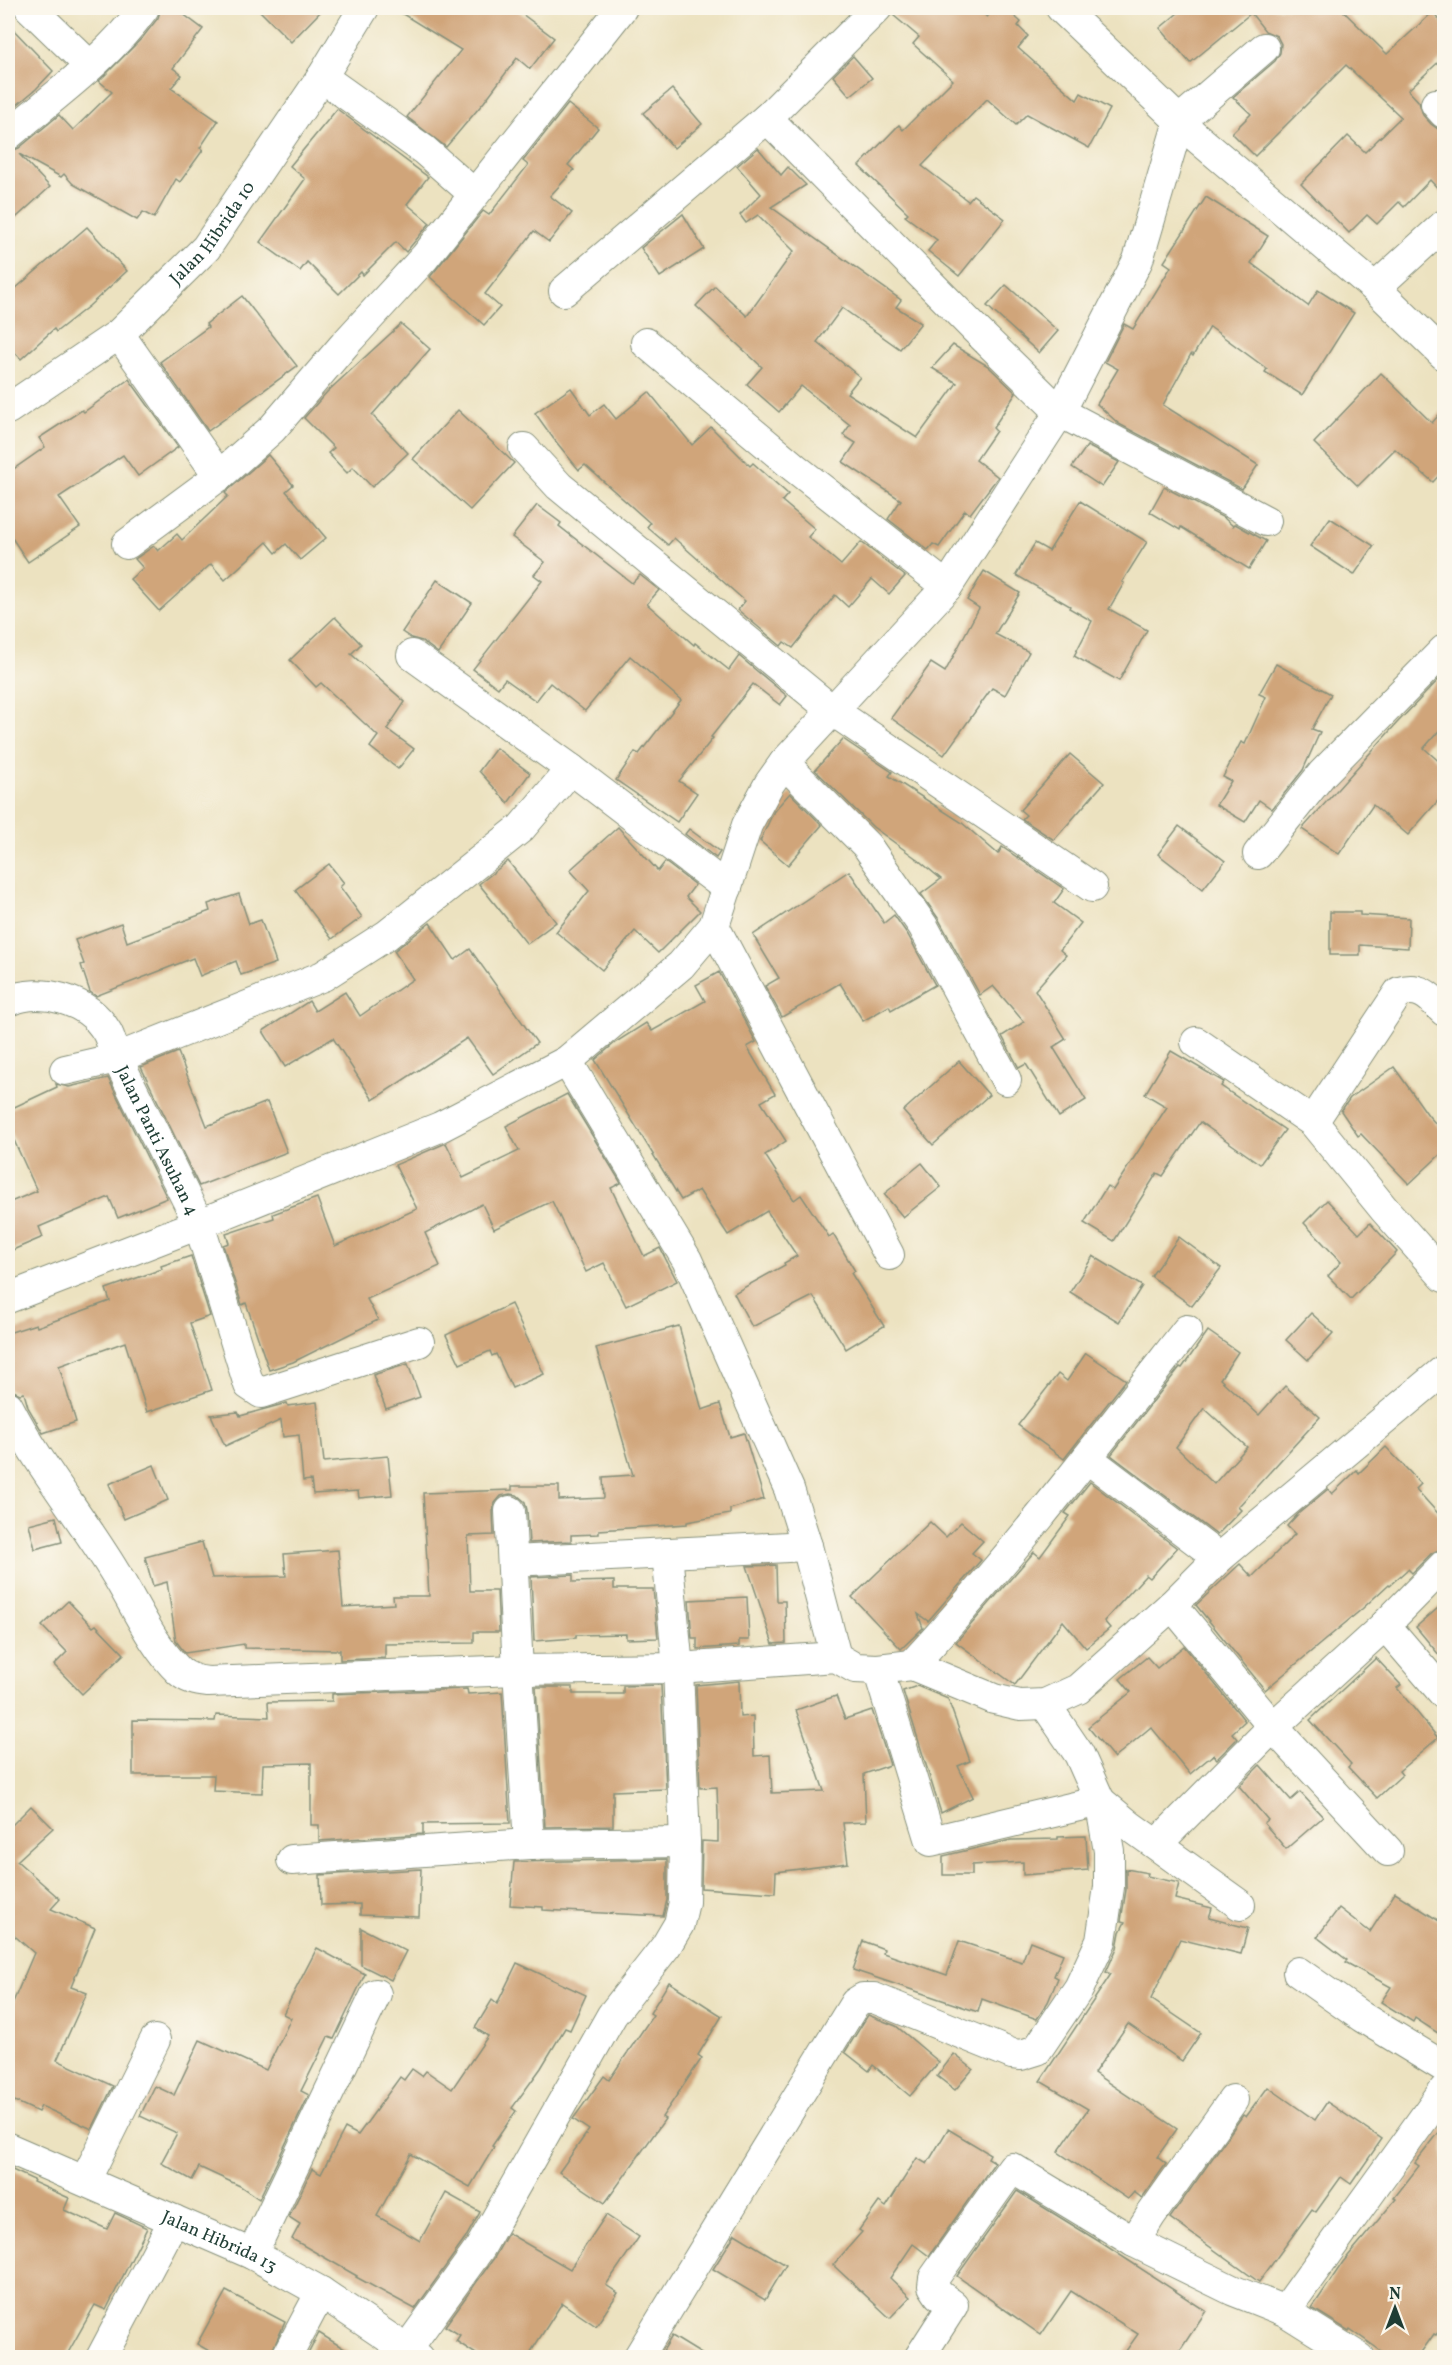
<svg xmlns="http://www.w3.org/2000/svg" width="1452" height="2365" viewBox="0 0 1452 2365" font-family="Vollkorn,serif">
  <style>
    .building { fill: #d0a57a; fill-rule: evenodd }
    .lines { fill: none; stroke-linecap: round; stroke-linejoin: round }
    .minor-casing { stroke: #86907a; stroke-width: 32 }
    .minor { stroke: #fff; stroke-width: 30 }
    .labels { text-anchor: middle; stroke-width: 5; stroke-linejoin: round; paint-order: stroke }
    .street-label { font-size: 18px; fill: #1f3d34; stroke: #fbf7ec }
  </style>
  <rect width="100%" height="100%" fill="#fbf7ec"/>
  <filter id="ink" filterUnits="userSpaceOnUse"><feTurbulence type="fractalNoise" baseFrequency=".0167" numOctaves="2"/><feDisplacementMap in="SourceGraphic" scale="12" xChannelSelector="R" yChannelSelector="G"/><feConvolveMatrix kernelMatrix="1 2 1 2 8 2 1 2 1" color-interpolation-filters="sRGB"/></filter>
  <filter id="wash" filterUnits="userSpaceOnUse"><feTurbulence type="fractalNoise" baseFrequency=".008" numOctaves="4" result="noise"/><feDisplacementMap in="SourceGraphic" scale="24" xChannelSelector="R" yChannelSelector="G"/><feGaussianBlur stdDeviation="1.35" result="paint"/><feColorMatrix in="noise" values="0 0 0 0 0 0 0 0 0 0 0 0 0 0 0 0 0 1.4 0 .05"/><feComposite in="paint" operator="in"/></filter>
  <g filter="url(#wash)">
    <rect width="100%" height="100%" fill="#ece2c0"/>
    <g id="blocks">
      <!-- building -->
      <g class="building">
        <path d="M161 8H175L203 29 173 68 182 75 171 88 218 121 200 148 203 150 180 182 176 179 154 218 143 212 137 220 73 184 64 174 61 177 19 154 50 187 8 225V152L19 148 59 115 73 130 112 92 99 81 143 37 158 18Z"/>
        <path d="M257 8H324L291 42Z"/>
        <path d="M393 8H514L554 38 530 69 517 58 484 102 446 147 407 117 461 50Z"/>
        <path d="M894 8H976L987 17 996 8H1005L1021 22 1018 26 1028 36 1018 48 1077 100 1081 93 1110 109 1089 148 1027 114 1016 125 987 99 922 166 968 201 973 195 1005 219 959 276 928 251 937 240 905 216 908 213 859 166 899 125 903 130 953 80 913 44 919 37 893 15Z"/>
        <path d="M1184 8H1340L1387 54 1433 12 1444 25V57L1408 90 1419 102 1423 115 1431 124 1438 129 1444 130V195L1430 180 1404 207 1399 202 1377 224 1367 215 1349 233 1301 184 1348 136 1365 152 1401 117 1346 65 1255 156 1232 133 1251 114 1233 97 1275 61 1280 53 1281 44 1277 36 1265 31 1251 13 1190 63 1160 28Z"/>
        <path d="M8 24 53 71 36 89 11 110 8 106Z"/>
        <path d="M853 56 872 78 850 96 833 76Z"/>
        <path d="M672 89 702 124 674 148 643 113Z"/>
        <path d="M568 104 598 128 568 165 574 170 550 196 572 213 549 242 534 231 485 294 500 307 484 325 430 277 483 211 489 215 528 165 523 161Z"/>
        <path d="M337 109 428 177 407 204 430 223 406 252 396 242 363 275 361 272 339 294 307 262 300 271 260 242 305 179 290 166Z"/>
        <path d="M758 148 781 175 788 167 806 185 771 207 901 300 896 307 921 323 900 349 842 308 817 342 860 377 847 393 917 438 957 383 932 368 953 345 988 366 1016 393 993 428 996 431 976 460 998 477 970 514 965 510 939 547 933 544 928 550 888 519 901 500 843 462 856 443 843 435 850 425 801 386 779 412 747 384 762 367 696 306 715 286 747 316 794 251 758 215 746 223 740 215 761 194 737 166Z"/>
        <path d="M1206 197 1268 236 1251 263 1308 306 1318 290 1354 313 1302 395 1265 372 1267 369 1210 327 1193 356 1191 354 1163 405 1258 465 1242 489 1119 424 1097 404 1118 369 1105 362 1124 324 1133 329 1171 267 1164 262Z"/>
        <path d="M683 214 704 249 660 277 641 248Z"/>
        <path d="M87 227 127 271 89 306 56 332 54 329 21 359 8 345V295Z"/>
        <path d="M1006 285 1058 331 1039 353 987 306Z"/>
        <path d="M242 296 297 366 208 431 160 362 208 327 206 324Z"/>
        <path d="M401 324 430 349 372 415 408 453 372 487 353 467 347 473 328 453 334 448 304 418 327 392Z"/>
        <path d="M1381 373 1432 423 1444 409V470L1433 482 1395 449 1358 486 1314 443Z"/>
        <path d="M129 379 178 447 138 476 123 455 59 497 80 527 28 562 8 532V473L45 447 39 438 82 410 84 412Z"/>
        <path d="M571 388 590 415 604 404 616 419 649 392 692 445 711 427 750 466 753 463 788 494 782 501 815 529 808 537 841 565 861 542 905 576 889 594 872 579 848 607 835 595 793 648 784 642 781 646 738 610 745 601 674 538 668 545 647 527 650 523 585 465 579 470 553 438 535 413Z"/>
        <path d="M458 410 514 463 470 510 413 459Z"/>
        <path d="M1087 446 1119 462 1102 487 1072 467Z"/>
        <path d="M268 455 293 485 286 491 326 538 300 560 286 544 276 553 267 542 225 580 211 564 159 611 130 579 143 568 135 559 154 546 158 551 177 534 182 540 228 496 225 493Z"/>
        <path d="M1164 487 1224 518 1233 526 1235 524 1266 541 1249 569 1181 527 1180 530 1150 512Z"/>
        <path d="M1080 501 1147 542 1122 582 1124 583 1109 609 1147 630 1119 681 1074 656 1092 621 1069 608 1070 606 1016 575 1035 543 1049 551Z"/>
        <path d="M537 505 561 523 559 526 632 583 640 575 659 590 647 604 694 645 695 643 729 670 739 656 787 696 780 705 753 684 711 737 713 738 679 781 697 793 677 822 616 780 635 752 639 754 681 700 630 656 585 711 550 683 536 701 505 679 498 688 473 669 542 581 534 575 545 562 512 537Z"/>
        <path d="M1330 518 1374 546 1354 575 1310 546Z"/>
        <path d="M984 571 1020 593 995 634 1029 652 1005 695 992 688 944 755 891 718 931 663 945 672 979 608 967 600Z"/>
        <path d="M437 580 472 603 438 653 422 641 411 638 402 632Z"/>
        <path d="M335 617 361 644 351 654 405 702 387 729 414 749 398 769 370 747 378 736 321 683 316 687 290 660Z"/>
        <path d="M1276 664 1331 694 1312 729 1320 732 1303 770 1272 809 1259 800 1245 822 1216 805 1231 781 1223 777 1241 742 1245 744 1266 697 1259 694Z"/>
        <path d="M1444 674V725L1424 748 1444 766V794L1408 835 1373 805 1339 854 1302 829 1397 723Z"/>
        <path d="M843 739 892 772 889 776 961 822 998 854 1002 847 1064 889 1054 903 1081 923 1060 950 1066 955 1035 990 1066 1039 1053 1047 1086 1100 1059 1117 1026 1064 1019 1068 1002 1036 1024 1022 993 986 980 995 938 918 921 894 941 879 917 859 873 827 815 770Z"/>
        <path d="M496 748 530 773 508 803 479 771Z"/>
        <path d="M1070 754 1104 783 1054 840 1022 819 1026 815 1020 810Z"/>
        <path d="M790 793 822 825 788 865 760 841 774 811Z"/>
        <path d="M1179 826 1225 861 1203 889 1158 854Z"/>
        <path d="M618 827 658 871 665 862 695 885 686 897 700 911 658 953 635 931 602 970 556 932 589 891 570 870Z"/>
        <path d="M689 829 720 852 716 858 685 834Z"/>
        <path d="M508 861 556 922 527 944 479 884Z"/>
        <path d="M329 864 344 883 340 887 362 917 332 939 295 890Z"/>
        <path d="M849 871 884 923 894 915 908 935 935 985 891 1010 889 1006 863 1021 840 983 782 1017 765 986 779 978 753 935Z"/>
        <path d="M239 894 249 924 261 920 276 963 241 975 236 961 200 976 193 958 96 996 90 992 81 965 84 964 75 940 121 923 127 942 210 911 208 904Z"/>
        <path d="M1330 912H1360V915L1409 918 1408 948 1360 945V955H1330Z"/>
        <path d="M430 923 455 960 470 949 537 1043 493 1074 467 1038 373 1100 333 1038 285 1067 263 1031 309 1001 315 1011 345 992 360 1016 413 979 394 951Z"/>
        <path d="M719 972 756 1042 747 1047 775 1094 761 1102 786 1141 765 1155 794 1200 801 1195 829 1237 833 1234 855 1271 851 1273 884 1326 846 1349 813 1296 752 1327 734 1293 785 1265 784 1263 797 1256 767 1211 728 1235 699 1190 681 1200 595 1060 616 1042 646 1023 652 1031 705 1001 696 985Z"/>
        <path d="M1171 1051 1224 1082 1221 1086 1285 1130 1260 1164 1200 1122 1163 1176 1157 1173 1114 1241 1084 1223 1107 1186 1113 1190 1167 1107 1145 1094Z"/>
        <path d="M178 1052 207 1126 267 1102 287 1152 199 1186 141 1067Z"/>
        <path d="M959 1061 989 1095 933 1145 903 1111Z"/>
        <path d="M1394 1067 1428 1115 1444 1133V1151L1409 1184 1361 1134 1358 1136 1341 1111 1350 1098Z"/>
        <path d="M108 1078 167 1198 118 1218 109 1197 39 1227 43 1237 8 1252V1203L37 1191 8 1127V1110L57 1087 56 1084 69 1087Z"/>
        <path d="M567 1094 621 1183 611 1188 644 1256 660 1248 677 1281 626 1306 604 1263 586 1272 552 1201 494 1229 482 1204 425 1233 440 1266 367 1299 378 1320 293 1362 269 1370 246 1303 242 1305 223 1245 229 1243 226 1234 274 1218 273 1214 317 1198 335 1246 417 1209 395 1165 446 1143 463 1178 519 1151 506 1126Z"/>
        <path d="M922 1163 941 1187 903 1217 884 1194Z"/>
        <path d="M1327 1200 1359 1234 1370 1223 1397 1252 1351 1299 1328 1276 1341 1262 1304 1223Z"/>
        <path d="M1179 1237 1221 1268 1192 1306 1151 1276Z"/>
        <path d="M191 1256 210 1316 190 1323 212 1390 147 1412 125 1342 59 1366 76 1422 43 1433 28 1407 24 1393 20 1394 9 1389 8 1383V1333L36 1324 37 1327 110 1301 106 1289 162 1269 161 1266Z"/>
        <path d="M1093 1256 1142 1286 1119 1322 1070 1292Z"/>
        <path d="M511 1304 544 1374 512 1388 496 1354 492 1356 490 1351 460 1364 446 1335Z"/>
        <path d="M1311 1313 1333 1333 1308 1360 1286 1340Z"/>
        <path d="M679 1326 702 1410 720 1404 730 1437 744 1433 764 1499 730 1509V1514L687 1522V1524L599 1530V1534L571 1535V1541L529 1543 527 1510 525 1502 517 1495 510 1494 501 1496 495 1503 493 1511 494 1535 468 1536 470 1591H497L499 1632H474V1643L385 1644V1658L340 1660V1650L244 1648V1644L185 1653 176 1641 167 1582 153 1586 145 1557 202 1542 212 1578 286 1576 284 1554 338 1550 343 1607 394 1604 393 1596H429L423 1493 512 1490V1486H559V1500L604 1498 603 1477 633 1475 596 1348Z"/>
        <path d="M1208 1331 1238 1352 1220 1379 1259 1415 1285 1386 1320 1417 1238 1507 1241 1510 1217 1535 1111 1455 1180 1367 1182 1368ZM1204 1408 1247 1447 1214 1484 1176 1447Z"/>
        <path d="M1086 1353 1126 1380 1064 1459 1018 1425 1058 1374 1067 1381Z"/>
        <path d="M408 1364 420 1397 386 1409 373 1375Z"/>
        <path d="M317 1402 324 1462 388 1456 392 1495 359 1498 358 1491 313 1494 311 1480 303 1481 299 1435 283 1437 281 1420 225 1446 211 1415 238 1412 240 1416 287 1403 288 1406Z"/>
        <path d="M1386 1447 1421 1484 1416 1489 1444 1520V1548L1432 1553 1412 1573 1408 1569 1390 1585 1389 1584 1362 1609 1265 1690 1196 1605 1240 1564 1252 1577 1295 1534 1287 1526 1298 1514 1328 1489 1332 1494 1357 1470 1359 1473Z"/>
        <path d="M154 1465 168 1500 124 1519 109 1484Z"/>
        <path d="M1090 1482 1177 1548 1150 1578 1146 1575 1104 1621 1110 1628 1086 1648 1063 1621 1015 1685 956 1642 1034 1552 1040 1557 1070 1516 1065 1513Z"/>
        <path d="M56 1517 62 1542 35 1549 29 1524Z"/>
        <path d="M930 1522 946 1537 961 1522 983 1541 972 1553 981 1560 928 1621 918 1614 923 1628 901 1649 852 1597Z"/>
        <path d="M776 1565 777 1601H785L786 1643 773 1644 747 1566Z"/>
        <path d="M573 1575V1582L614 1581V1589H653L658 1638 626 1639V1634L576 1635V1638L534 1641 531 1577Z"/>
        <path d="M747 1597 749 1640H739V1646L697 1649V1638H692L689 1600Z"/>
        <path d="M68 1601 93 1627 96 1625 124 1654 82 1694 54 1665 67 1652 42 1626Z"/>
        <path d="M1444 1603V1661L1416 1627Z"/>
        <path d="M1184 1646 1245 1721 1232 1733 1237 1739 1217 1759 1213 1755 1190 1774 1151 1727 1114 1758 1088 1727 1131 1692 1120 1679 1147 1657 1157 1668Z"/>
        <path d="M1376 1658 1401 1685 1397 1688 1438 1738 1399 1771 1402 1775 1377 1798 1348 1767 1351 1764 1310 1720Z"/>
        <path d="M739 1681 740 1717 753 1716 754 1756 770 1755 772 1793 824 1791 796 1710 836 1696 845 1719 872 1710 890 1765 864 1774 866 1822 843 1823 848 1863 776 1872 775 1893 701 1888 702 1841 718 1842V1815L717 1787 700 1788 696 1685Z"/>
        <path d="M661 1685 666 1789 613 1791V1826L545 1827 536 1687H573V1694H623V1686Z"/>
        <path d="M917 1686 948 1699 970 1761 958 1766 973 1797 941 1813 903 1691Z"/>
        <path d="M467 1689 468 1694 502 1692 510 1823 423 1824V1834L319 1841V1825H311V1763L263 1764 262 1793 213 1791 214 1775H133V1720L215 1721 216 1715 269 1717 268 1702 332 1701V1694Z"/>
        <path d="M1260 1765 1291 1800 1300 1792 1323 1817 1286 1849 1264 1823 1268 1820 1239 1786Z"/>
        <path d="M31 1806 53 1828 17 1861 60 1899 51 1909 95 1928 71 1987 87 1993 57 2060 113 2086 92 2129 41 2106 38 2112 8 2098V2014L34 1953 8 1930V1829Z"/>
        <path d="M1086 1836 1088 1870 1023 1875V1862L972 1865V1875H943V1856L1011 1840 1058 1839V1837Z"/>
        <path d="M667 1859V1900L663 1916 543 1910V1907L510 1905 514 1862Z"/>
        <path d="M421 1869 419 1917 360 1915V1904L321 1905 320 1875Z"/>
        <path d="M1126 1869 1148 1873 1147 1876 1179 1883 1175 1899 1212 1908 1209 1918 1248 1928 1241 1954 1180 1939 1151 1999 1201 2033 1182 2061 1128 2024 1094 2073 1177 2129 1157 2157 1166 2164 1142 2198 1134 2192 1128 2199 1058 2152 1088 2109 1040 2081 1111 1974 1106 1972 1117 1948 1120 1932 1125 1922 1121 1921 1126 1890Z"/>
        <path d="M1395 1893 1444 1924V2037L1415 2018 1413 2022 1381 2002 1391 1987 1345 1962 1347 1960 1317 1937 1339 1908 1370 1932Z"/>
        <path d="M361 1928 406 1951 391 1980 361 1965Z"/>
        <path d="M863 1941 884 1949 883 1953 947 1975 959 1941 1022 1962 1030 1941 1063 1954 1054 1976 1058 1978 1048 2002 1037 2019 982 1999 978 2012 853 1970Z"/>
        <path d="M317 1948 365 1974 334 2039 328 2037 301 2091 309 2095 259 2199 240 2186 199 2167 192 2180 161 2163 177 2133 140 2116 155 2086 174 2095 200 2040 266 2070 291 2018 283 2014Z"/>
        <path d="M517 1963 586 1995 570 2030 565 2028 541 2068 512 2108 516 2111 492 2146 494 2147 470 2187 411 2154 377 2216 420 2241 446 2193 480 2212 465 2239 415 2309 356 2277 357 2276 292 2239 300 2224 289 2217 312 2169 321 2174 345 2128 358 2135 400 2077 404 2080 412 2069 422 2076 426 2071 452 2089 488 2036 475 2028 492 2000 497 2004Z"/>
        <path d="M669 1982 722 2016 698 2055 702 2058 662 2117 665 2119 605 2203 559 2172 589 2130 573 2119 604 2076 609 2080 653 2015 650 2013Z"/>
        <path d="M868 2015 896 2026 939 2062 910 2096 873 2065 869 2071 845 2052Z"/>
        <path d="M954 2054 973 2069 955 2090 937 2076Z"/>
        <path d="M1268 2087 1315 2120 1327 2102 1382 2139 1351 2184 1341 2177 1316 2212 1312 2209 1259 2282 1170 2218 1243 2115 1246 2117Z"/>
        <path d="M1444 2126V2324L1436 2335 1434 2334 1417 2358H1391L1350 2329 1349 2331 1312 2308 1343 2262 1396 2199 1394 2198 1419 2166 1415 2163Z"/>
        <path d="M948 2129 990 2154 988 2158 995 2162 929 2256 913 2244 890 2278 910 2297 890 2318 833 2265 862 2232 859 2230 879 2202 886 2207 917 2158 927 2164Z"/>
        <path d="M8 2168 34 2180 33 2182 69 2198 64 2210 107 2229 115 2213 147 2228 106 2310 95 2305 65 2358H8Z"/>
        <path d="M1017 2191 1100 2242 1206 2311 1175 2358H1121L1138 2334 1071 2291 1041 2335 957 2276Z"/>
        <path d="M606 2215 639 2237 606 2285 618 2293 596 2326 562 2303 527 2358H482L456 2341 460 2335 445 2326 494 2258 508 2233 570 2269Z"/>
        <path d="M735 2234 786 2265 765 2300 713 2269Z"/>
        <path d="M226 2291 285 2322 269 2358H221L197 2344Z"/>
        <path d="M319 2333 359 2358H306Z"/>
        <path d="M672 2336 708 2358H666L661 2354Z"/>
      </g>
    </g>
  </g>
  <g filter="url(#ink)">
    <use href="#blocks" fill-opacity="0" stroke="#86907a" stroke-width="1.5"/>
    <g class="lines">
      <!-- minor casing -->
      <g class="minor-casing">
        <g id="minor">
          <path d="M30 8 89 65"/>
          <path d="M1061 8 1195 136 1375 288 1444 355"/>
          <path d="M322 77 424 150 474 194"/>
          <path d="M1436 104 1444 113"/>
          <path d="M767 118 974 328 1060 412 1266 521"/>
          <path d="M8 135C54 96 108 58 144 8"/>
          <path d="M1375 288 1444 225"/>
          <path d="M564 291 767 118 877 8"/>
          <path d="M119 334 219 476"/>
          <path d="M646 343 795 468 947 587"/>
          <path id="s1" d="M8 409 119 334 206 248 322 77 364 8"/>
          <path d="M524 448 559 486 833 711 1092 887"/>
          <path d="M127 544 219 476 272 429 345 344 425 257 622 8"/>
          <path d="M412 655 571 769 727 888"/>
          <path d="M784 763 867 846 923 926 1006 1080"/>
          <path d="M1258 854 1322 774 1444 650"/>
          <path d="M714 926 889 1255"/>
          <path id="s2" d="M8 1001C41 987 88 999 107 1032 111 1039 113 1050 117 1058L199 1224 249 1385 261 1393 419 1342"/>
          <path d="M1196 1042 1313 1122 1384 1209 1444 1277"/>
          <path d="M567 1061 687 1260 789 1489 807 1546 836 1657"/>
          <path d="M65 1070 117 1058 323 976 387 935 521 828 571 769"/>
          <path d="M1313 1122 1399 992C1420 985 1430 997 1444 1011"/>
          <path d="M8 1298 199 1224 440 1127 567 1061 681 965 714 926 747 825 769 784 784 763 947 587 1060 412 1138 260 1179 121 1264 48"/>
          <path d="M8 1406C38 1465 80 1515 114 1571 135 1604 151 1644 179 1671 188 1679 197 1681 208 1682L518 1670 678 1668 836 1657 855 1668 878 1669 912 1665 994 1699 1020 1705 1045 1704 1078 1689 1172 1605 1219 1558 1444 1370"/>
          <path d="M1087 1458 1219 1558"/>
          <path d="M510 1511 518 1670 529 1844"/>
          <path d="M513 1561 807 1546"/>
          <path d="M1172 1605 1273 1727 1388 1851"/>
          <path d="M1385 1625 1444 1694"/>
          <path d="M912 1665C1010 1559 1098 1444 1187 1330"/>
          <path d="M878 1669 931 1841 1100 1801"/>
          <path d="M1100 1801 1130 1826 1240 1905"/>
          <path d="M1157 1844 1273 1727 1385 1625 1444 1565"/>
          <path d="M292 1860 529 1844 685 1842"/>
          <path d="M1298 1972 1362 2017 1444 2067"/>
          <path d="M1233 2100 1151 2215 1134 2242 1232 2290 1285 2311 1360 2358"/>
          <path id="s3" d="M8 2148 252 2254 321 2292 419 2358"/>
          <path d="M85 2181 155 2040"/>
          <path d="M252 2254 376 1994"/>
          <path d="M1285 2311 1444 2090"/>
          <path d="M407 2349 480 2248 612 2015 666 1946 679 1924 684 1902 685 1842 678 1668 667 1553"/>
          <path d="M101 2358 174 2220"/>
          <path d="M286 2358 321 2292"/>
          <path d="M638 2358 855 2003 863 1998H874L1012 2054 1021 2055 1037 2050 1079 1988 1101 1941 1109 1887V1851L1100 1801 1079 1754 1045 1704"/>
          <path d="M919 2358 953 2305 939 2295 933 2286 934 2278 1012 2168 1134 2242"/>
        </g>
      </g>
      <!-- minor -->
      <use href="#minor" class="minor"/>
    </g>
  </g>
  <g class="labels">
    <!-- street labels -->
    <g class="street-label">
      <text dy="6" stroke="none"><textPath href="#s1" startOffset="272">Jalan Hibrida 10</textPath></text>
      <text dy="6" stroke="none"><textPath href="#s2" startOffset="232">Jalan Panti Asuhan 4</textPath></text>
      <text dy="6" stroke="none"><textPath href="#s3" startOffset="231">Jalan Hibrida 13</textPath></text>
    </g>
  </g>
  <!-- margin -->
  <rect width="1452" height="2365" fill="none" stroke="#fbf7ec" stroke-width="30"/>
  <!-- north arrow -->
  <g transform="translate(1395 2308)" stroke="#fbf7ec" stroke-width="4.5" paint-order="stroke">
  <path d="M0-4.5L10 22L0 15L-10 22Z" fill="#1f3d34"/>
  <text y="-9" font-size="16" font-weight="bold" text-anchor="middle" fill="#1f3d34">N</text>
  </g>
</svg>
